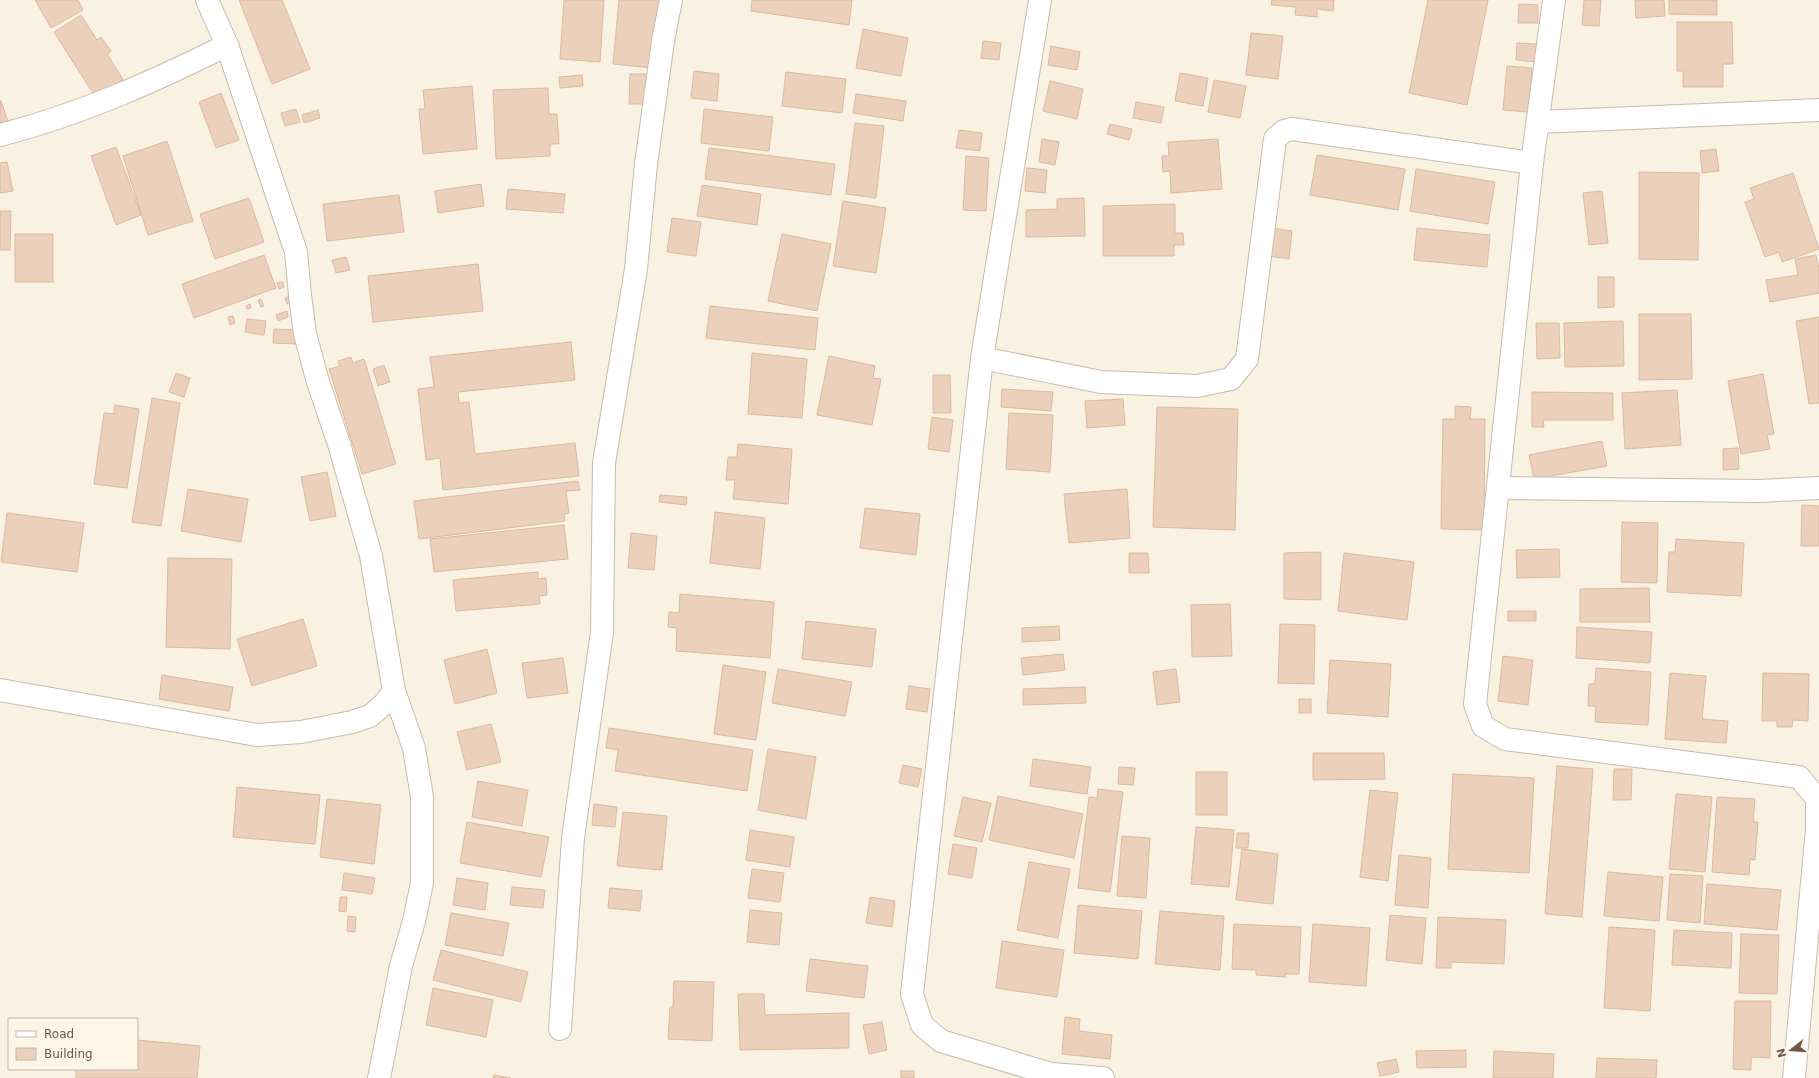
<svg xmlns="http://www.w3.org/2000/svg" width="1819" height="1078" viewBox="0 0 1819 1078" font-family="'DejaVu Sans',sans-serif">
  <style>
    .building { fill: #ebd1bb; stroke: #dcb99e }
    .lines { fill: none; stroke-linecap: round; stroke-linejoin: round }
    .minor-casing { stroke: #cabbac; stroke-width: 24 }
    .minor { stroke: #fff; stroke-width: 22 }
  </style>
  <rect width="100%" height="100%" fill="#f9f1e1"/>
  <!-- building -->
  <g class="building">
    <path d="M35 0H78L83 10 51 28Z"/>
    <path d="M239 0H282L310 69 272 84Z"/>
    <path d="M564 0H604L600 62 560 59Z"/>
    <path d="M619 0H659L653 68 613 64Z"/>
    <path d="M752 0H852L849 25 751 11Z"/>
    <path d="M1272 0H1334L1333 11 1317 9V17L1295 15 1296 7 1271 5Z"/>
    <path d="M1428 0H1488L1467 105 1409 93Z"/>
    <path d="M1584 0H1601L1599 26 1582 25Z"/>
    <path d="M1635 0H1664L1665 16 1636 18Z"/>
    <path d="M1669 0H1717V15L1669 14Z"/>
    <path d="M1519 4 1538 5V23H1518Z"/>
    <path d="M81 15 97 40 101 37 111 51 107 54 124 81 96 98 54 32Z"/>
    <path d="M1677 22H1732L1733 64H1723V87H1683V71H1677Z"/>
    <path d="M863 29 908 38 901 76 856 68Z"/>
    <path d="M1251 33 1283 36 1278 79 1246 75Z"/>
    <path d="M983 41 1001 43 999 60 981 58Z"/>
    <path d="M1517 43 1537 44 1536 62 1516 60Z"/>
    <path d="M1051 46 1080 52 1077 70 1048 65Z"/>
    <path d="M1507 66 1532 68 1528 112 1503 110Z"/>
    <path d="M694 71 719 74 717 101 691 98Z"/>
    <path d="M786 72 846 79 842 113 782 106Z"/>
    <path d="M1180 73 1208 78 1203 106 1175 101Z"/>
    <path d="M630 74H651L650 104H629Z"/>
    <path d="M582 75 583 86 560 88 559 77Z"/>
    <path d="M1214 80 1246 86 1240 118 1208 112Z"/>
    <path d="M1050 81 1083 89 1077 119 1043 111Z"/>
    <path d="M472 86 477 149 423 154 419 109H425L423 90Z"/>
    <path d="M548 88 549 114H557L559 144H550V156L496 159 493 90Z"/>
    <path d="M221 93 239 140 216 148 199 102Z"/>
    <path d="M856 94 906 101 903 121 853 113Z"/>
    <path d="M0 101H1L9 125 0 128Z"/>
    <path d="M1136 102 1164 107 1161 123 1133 118Z"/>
    <path d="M296 109 300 122 285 126 281 113Z"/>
    <path d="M704 109 773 117 769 151 701 143Z"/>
    <path d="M318 110 320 118 304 123 302 115Z"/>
    <path d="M855 123 884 126 876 198 846 194Z"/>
    <path d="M1110 124 1132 129 1129 140 1107 134Z"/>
    <path d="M959 130 982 133 980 151 956 148Z"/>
    <path d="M1042 139 1059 142 1055 165 1039 162Z"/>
    <path d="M1218 139 1222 189 1171 193 1170 171 1163 172 1162 156H1169L1168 142Z"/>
    <path d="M167 141 193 221 148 235 123 156Z"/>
    <path d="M116 147 141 215 116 225 91 156Z"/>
    <path d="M709 148 835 164 831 195 705 179Z"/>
    <path d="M1716 149 1719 171 1702 173 1700 151Z"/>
    <path d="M1317 155 1405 169 1398 210 1310 195Z"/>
    <path d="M966 156 989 158 986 211 963 210Z"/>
    <path d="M7 162 13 191 0 193V163Z"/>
    <path d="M1027 168 1047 170 1045 193 1025 191Z"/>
    <path d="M1416 169 1495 182 1488 224 1410 211Z"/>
    <path d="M1639 172 1699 173 1698 260 1639 259Z"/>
    <path d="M1793 173 1819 249 1782 262 1779 252 1765 257 1745 202 1754 199 1750 188Z"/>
    <path d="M481 184 484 206 438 213 435 191Z"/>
    <path d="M702 185 761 194 757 225 697 216Z"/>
    <path d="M508 189 565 194 563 213 506 209Z"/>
    <path d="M1602 191 1608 243 1589 245 1583 193Z"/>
    <path d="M399 195 404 232 327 241 323 204Z"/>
    <path d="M249 198 264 242 215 259 200 214Z"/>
    <path d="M1084 198 1085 236 1026 237V210L1057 209V199Z"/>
    <path d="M843 201 886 208 876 273 833 266Z"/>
    <path d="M1175 204V233H1183L1184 245H1174V256H1103V206Z"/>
    <path d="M0 211H11L10 250H0Z"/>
    <path d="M672 218 701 222 696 256 667 252Z"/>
    <path d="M1271 228 1292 231 1289 259 1268 256Z"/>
    <path d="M1417 228 1490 235 1487 267 1414 260Z"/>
    <rect x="15" y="234" width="38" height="48"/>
    <path d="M782 234 831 244 817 311 768 301Z"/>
    <path d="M264 255 276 288 194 318 182 284Z"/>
    <path d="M1816 255 1819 269V293L1770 302 1766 280 1798 275 1795 259Z"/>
    <path d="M346 257 350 270 336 273 332 260Z"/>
    <path d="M478 264 483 311 373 322 368 276Z"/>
    <path d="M1598 277H1614V307L1598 308Z"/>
    <path d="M283 282 284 287 279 289 277 283Z"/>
    <path d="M291 295 294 302 287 304 285 298Z"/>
    <path d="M261 299 264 306 261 307 258 300Z"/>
    <path d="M250 304 251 308 247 309 246 306Z"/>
    <path d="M710 306 818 318 815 350 706 338Z"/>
    <path d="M287 311 288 317 278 321 276 315Z"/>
    <path d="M1639 314H1691L1692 379 1639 380Z"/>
    <path d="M233 316 235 323 230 325 228 317Z"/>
    <path d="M1819 317V403L1809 404 1796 321Z"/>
    <path d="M247 319 266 321 264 335 245 332Z"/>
    <path d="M1623 321 1624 366 1565 367 1564 323Z"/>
    <path d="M1536 323H1559L1560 358 1537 359Z"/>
    <path d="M274 329 297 330V344L273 343Z"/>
    <path d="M571 342 575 380 458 392 459 403 469 402 475 454 575 443 579 476 443 490 440 458 426 460 418 389 434 387 430 357Z"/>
    <path d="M752 353 807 359 802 418 748 414Z"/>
    <path d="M829 356 875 366 873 378 881 379 872 425 817 415Z"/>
    <path d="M351 357 353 363 364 359 396 464 362 474 329 369 340 366 338 361Z"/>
    <path d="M384 365 390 382 378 386 373 369Z"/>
    <path d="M176 373 190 378 184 397 169 392Z"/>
    <path d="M1763 374 1774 434 1767 435 1770 449 1741 454 1728 381Z"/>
    <path d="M933 375H950L951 413H933Z"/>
    <path d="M1002 389 1053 392 1051 411 1001 407Z"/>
    <path d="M1677 390 1681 445 1625 449 1622 393Z"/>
    <path d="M1532 392 1613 393V420H1543L1544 427H1532Z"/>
    <path d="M152 398 180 403 161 526 132 522Z"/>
    <path d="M1123 399 1125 425 1087 428 1085 401Z"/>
    <path d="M115 405 139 409 127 488 94 484 104 413 114 414Z"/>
    <path d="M1455 406 1471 407 1470 419H1485L1484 530 1441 529 1443 419H1455Z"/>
    <path d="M1157 407 1238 409 1235 530 1153 527Z"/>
    <path d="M1009 413 1053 415 1050 472 1006 469Z"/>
    <path d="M932 417 953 420 949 452 928 449Z"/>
    <path d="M1602 441 1607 466 1534 479 1529 455Z"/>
    <path d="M738 444 792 449 788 504 733 499 735 480H726L728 457H737Z"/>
    <path d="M1738 448 1739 469 1723 470V449Z"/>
    <path d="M327 472 336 516 310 521 301 477Z"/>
    <path d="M578 481 580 490 566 491 569 513 564 514 565 521 419 539 414 501Z"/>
    <path d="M188 489 248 499 241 542 181 531Z"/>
    <path d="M1127 489 1130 538 1069 543 1064 494Z"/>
    <path d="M660 495 687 497 686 505 659 502Z"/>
    <path d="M1802 505 1819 506V546H1801Z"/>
    <path d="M865 508 920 514 916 555 860 548Z"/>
    <path d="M715 512 765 518 760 569 710 563Z"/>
    <path d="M7 513 84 523 77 572 1 562Z"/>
    <path d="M1622 522 1658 523 1657 583 1621 582Z"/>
    <path d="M564 525 568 559 434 572 430 539Z"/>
    <path d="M631 533 657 536 654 570 628 568Z"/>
    <path d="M1676 539 1744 543 1741 596 1667 592 1669 552H1675Z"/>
    <path d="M1559 549 1560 577 1517 578 1516 550Z"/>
    <path d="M1321 552V600L1284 599V553Z"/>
    <path d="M1129 553H1148L1149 573H1129Z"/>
    <path d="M1344 553 1414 562 1407 620 1338 611Z"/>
    <path d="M168 558 232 559 230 649 166 647Z"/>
    <path d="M538 572V579L546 578 547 595 539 596 540 604 456 611 453 580Z"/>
    <path d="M1649 588 1650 622H1580V589Z"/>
    <path d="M680 594 774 602 770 658 676 651 677 628 668 627 669 612 679 613Z"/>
    <path d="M1230 604 1232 656 1192 657 1191 605Z"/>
    <rect x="1508" y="611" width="28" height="10"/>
    <path d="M303 619 317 666 252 686 237 639Z"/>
    <path d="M806 621 876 629 872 667 802 659Z"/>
    <path d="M1280 624 1315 625 1314 684 1278 683Z"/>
    <path d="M1059 626 1060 640 1022 642V628Z"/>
    <path d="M1577 627 1652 632 1650 663 1576 658Z"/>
    <path d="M487 649 497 693 455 704 444 660Z"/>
    <path d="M1063 654 1065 670 1023 675 1021 658Z"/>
    <path d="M1503 656 1533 660 1528 705 1498 701Z"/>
    <path d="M563 658 568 693 527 698 522 663Z"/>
    <path d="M1330 660 1391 664 1388 717 1327 713Z"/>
    <path d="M723 665 766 672 756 740 714 734Z"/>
    <path d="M1596 668 1651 672 1648 725 1595 722 1596 706H1588L1589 684H1595Z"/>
    <path d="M778 669 852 682 845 716 772 703Z"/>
    <path d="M1176 669 1180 702 1157 705 1153 672Z"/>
    <path d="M1670 673 1706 676 1702 719 1728 721 1726 743 1665 739Z"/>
    <path d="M1763 673 1809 674 1808 721 1793 720 1792 727H1777V721H1762Z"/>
    <path d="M162 675 233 687 229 711 159 699Z"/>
    <path d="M909 686 930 689 927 712 906 709Z"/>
    <path d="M1085 687 1086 703 1023 705V689Z"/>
    <rect x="1299" y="699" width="12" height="14"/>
    <path d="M491 724 501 762 467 770 457 732Z"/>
    <path d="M609 728 753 750 747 791 615 771 618 750 606 748Z"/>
    <path d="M768 749 816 757 806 819 758 810Z"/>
    <path d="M1313 753H1384L1385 779 1313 780Z"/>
    <path d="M1033 759 1091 767 1087 794 1030 786Z"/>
    <path d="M903 765 922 769 918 787 899 783Z"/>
    <path d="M1557 766 1593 769 1582 917 1545 914Z"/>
    <path d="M1119 767 1135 768 1133 785 1118 784Z"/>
    <path d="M1614 769H1632L1631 800H1613Z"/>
    <rect x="1196" y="772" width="31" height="43"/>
    <path d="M1453 774 1534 778 1529 873 1448 869Z"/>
    <path d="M478 781 528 790 522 826 472 817Z"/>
    <path d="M237 787 320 795 315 844 233 837Z"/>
    <path d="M1098 789 1123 792 1110 892 1078 888 1089 797 1097 798Z"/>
    <path d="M1370 790 1398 793 1388 881 1360 877Z"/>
    <path d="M1676 794 1712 797 1705 872 1669 869Z"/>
    <path d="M998 796 1083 814 1074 858 989 840Z"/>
    <path d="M963 797 991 803 982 842 954 836Z"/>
    <path d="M1717 797 1755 799 1753 822H1758L1755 860 1750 859 1749 875 1712 872Z"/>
    <path d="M327 799 381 805 374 864 320 857Z"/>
    <path d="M594 804 617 807 615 827 592 825Z"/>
    <path d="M623 812 667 816 662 870 617 866Z"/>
    <path d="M467 822 549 837 541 877 460 863Z"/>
    <path d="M1196 827 1234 830 1229 887 1191 884Z"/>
    <path d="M750 830 794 837 790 867 746 860Z"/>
    <path d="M1237 833H1249L1248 848H1236Z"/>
    <path d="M1122 836 1150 838 1146 898 1117 896Z"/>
    <path d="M953 844 977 848 972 878 948 874Z"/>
    <path d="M1242 849 1278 854 1273 904 1236 900Z"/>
    <path d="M1399 855 1431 858 1428 908 1395 905Z"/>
    <path d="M1029 862 1070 869 1058 938 1017 930Z"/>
    <path d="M752 869 784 873 780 902 748 898Z"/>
    <path d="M1608 872 1663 877 1659 921 1604 916Z"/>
    <path d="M344 873 375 878 372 894 342 890Z"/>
    <path d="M1670 874 1703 876 1700 923 1667 920Z"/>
    <path d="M457 878 488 883 485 910 453 905Z"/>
    <path d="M1707 884 1781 890 1777 930 1704 924Z"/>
    <path d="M512 887 545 890 543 908 510 905Z"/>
    <path d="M610 888 642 891 640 911 608 908Z"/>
    <path d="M340 897H347L346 912 339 911Z"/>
    <path d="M870 897 895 901 892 927 866 923Z"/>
    <path d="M1078 905 1142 911 1138 959 1074 953Z"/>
    <path d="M750 910 782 913 779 945 747 942Z"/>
    <path d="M1160 911 1224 916 1220 970 1155 964Z"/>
    <path d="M451 913 509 923 503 956 445 945Z"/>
    <path d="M1390 915 1426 918 1422 964 1386 960Z"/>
    <path d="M348 916 356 917 355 932 347 931Z"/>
    <path d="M1438 917 1506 920 1504 964 1451 962V968H1436Z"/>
    <path d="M1234 924 1301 927 1299 974H1285V977L1256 975V970L1232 969Z"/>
    <path d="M1313 924 1370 928 1366 986 1309 982Z"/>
    <path d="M1609 927 1655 930 1650 1011 1604 1008Z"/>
    <path d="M1674 930 1732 933 1731 968 1672 965Z"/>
    <path d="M1741 934 1779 935 1777 994 1739 993Z"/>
    <path d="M1002 941 1064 950 1057 997 996 988Z"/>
    <path d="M441 950 528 972 521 1002 433 980Z"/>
    <path d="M810 959 868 966 864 998 806 991Z"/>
    <path d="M674 981 714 982 712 1041 668 1039 670 1007H673Z"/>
    <path d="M433 988 493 1000 486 1037 426 1025Z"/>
    <path d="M738 994H764L765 1015 849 1013V1048L740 1050Z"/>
    <path d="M1735 1001H1771L1770 1058 1751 1057V1070L1733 1069Z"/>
    <path d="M1065 1017 1080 1019 1079 1031 1112 1035 1110 1059 1062 1054Z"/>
    <path d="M882 1022 887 1050 869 1054 863 1025Z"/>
    <path d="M137 1040 200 1046 197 1078H76V1069H137Z"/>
    <path d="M1466 1050V1067L1417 1068 1416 1051Z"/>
    <path d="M1494 1051 1554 1054 1553 1078H1493Z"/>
    <path d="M1597 1058 1657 1060 1656 1078H1596Z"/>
    <path d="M1396 1059 1399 1072 1380 1076 1377 1063Z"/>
    <rect x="901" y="1071" width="13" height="7"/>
    <path d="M494 1075 511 1078H493Z"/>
  </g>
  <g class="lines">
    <!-- minor casing -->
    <g class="minor-casing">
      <g id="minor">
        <path d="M207 0 227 45 296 252 300 295 305 334 318 382 339 444 371 556 394 691 414 748 422 797V883L414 921 401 966 379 1078"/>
        <path d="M1040 0 982 358 912 994 922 1025 941 1041 1051 1074 1103 1078"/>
        <path d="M1554 0 1532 163 1475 704 1483 726 1505 739 1799 777 1817 799V829L1794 1078"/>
        <path d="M1538 122 1819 110"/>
        <path d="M0 135C79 115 155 81 227 45"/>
        <path d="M982 358 1101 382 1197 386 1231 379 1247 359 1275 139 1284 131 1292 129 1532 163"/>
        <path d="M1499 488 1759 491 1819 488"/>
        <path d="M0 690 257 735 301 732 352 722 370 716 384 704 394 691"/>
        <path d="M560 1029 573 838 602 632 604 463 636 269 646 164 663 41 671 0"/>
      </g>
    </g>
    <!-- minor -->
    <use href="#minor" class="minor"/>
  </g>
  <!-- legend -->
  <rect x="8" y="1018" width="130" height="52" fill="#fdf5e6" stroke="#c3b7a8"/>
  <rect x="16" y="1031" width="20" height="6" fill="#ffffff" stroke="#c3b7a8"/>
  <text x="44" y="1038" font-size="12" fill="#6d594b">Road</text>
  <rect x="16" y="1048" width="20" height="12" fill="#ebd1bb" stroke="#c3b7a8"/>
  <text x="44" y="1058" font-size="12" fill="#6d594b">Building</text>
  <!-- north arrow -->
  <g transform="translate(1791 1050) rotate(253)" stroke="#fdf5e6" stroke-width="3" paint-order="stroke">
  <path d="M0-3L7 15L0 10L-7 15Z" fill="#6d594b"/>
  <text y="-6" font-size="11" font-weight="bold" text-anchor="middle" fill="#6d594b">N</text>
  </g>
</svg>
